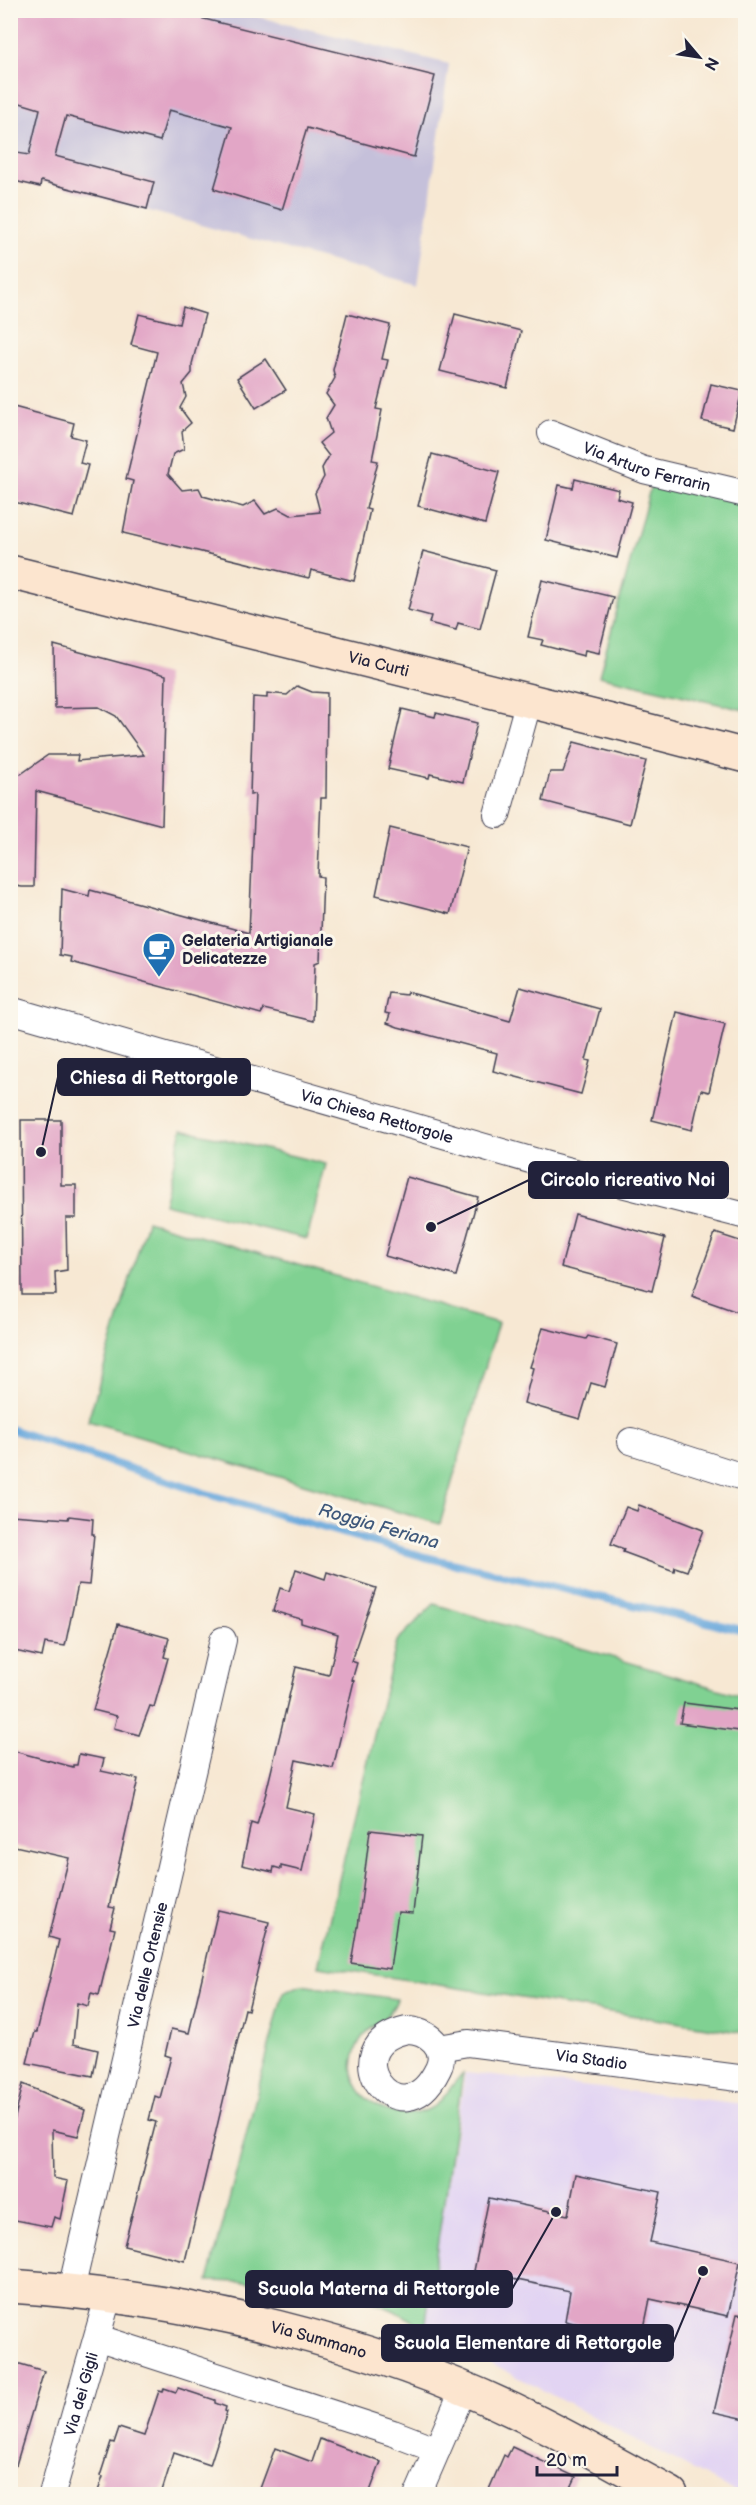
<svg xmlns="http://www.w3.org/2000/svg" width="756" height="2505" viewBox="0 0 756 2505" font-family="'Balsamiq Sans',sans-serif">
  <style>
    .built { fill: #e2d4f3 }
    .industrial { fill: #c5c0da }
    .green { fill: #80d192; stroke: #517a66; stroke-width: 1.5 }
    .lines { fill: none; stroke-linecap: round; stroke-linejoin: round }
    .stream { stroke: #69a8dc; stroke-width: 8 }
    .building { fill: #e2a6c6 }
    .street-casing { stroke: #424052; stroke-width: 28 }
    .secondary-casing { stroke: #424052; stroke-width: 36 }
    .street { stroke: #fff; stroke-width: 26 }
    .secondary { stroke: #fce5cf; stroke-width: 33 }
    .labels { text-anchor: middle; stroke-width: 6; stroke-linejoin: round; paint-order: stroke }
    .street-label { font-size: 16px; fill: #22223b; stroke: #fbf7ec }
    .poi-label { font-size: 16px; font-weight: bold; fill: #22223b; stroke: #fbf7ec; text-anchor: start }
    .water-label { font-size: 18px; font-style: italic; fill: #3e587b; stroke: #fbf7ec }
    .leader { fill: none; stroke: #22223b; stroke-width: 2 }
    .callout-dot { fill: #22223b; stroke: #fbf7ec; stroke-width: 2 }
    .callout { fill: #22223b; stroke: #22223b; stroke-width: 2 }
    .callout-label { font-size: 18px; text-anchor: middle; font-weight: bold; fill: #fff }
  </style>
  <rect width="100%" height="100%" fill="#fbf7ec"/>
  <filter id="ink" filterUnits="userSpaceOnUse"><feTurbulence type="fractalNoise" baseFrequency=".0167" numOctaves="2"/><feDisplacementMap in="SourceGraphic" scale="12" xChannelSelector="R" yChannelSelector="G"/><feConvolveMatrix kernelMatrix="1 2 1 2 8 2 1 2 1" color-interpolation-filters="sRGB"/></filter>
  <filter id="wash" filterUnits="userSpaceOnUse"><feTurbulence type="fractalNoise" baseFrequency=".008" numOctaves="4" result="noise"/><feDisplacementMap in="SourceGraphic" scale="24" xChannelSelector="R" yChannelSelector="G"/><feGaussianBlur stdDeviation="1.35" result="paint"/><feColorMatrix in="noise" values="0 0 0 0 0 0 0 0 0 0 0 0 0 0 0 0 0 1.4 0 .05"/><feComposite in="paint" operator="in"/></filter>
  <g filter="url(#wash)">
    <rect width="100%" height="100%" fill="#f7e8d3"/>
    <!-- built -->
    <path class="built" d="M465 2073 745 2104V2494H739L425 2328Z"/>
    <!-- industrial -->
    <path class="industrial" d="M10 11H235L449 64 418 285 41 181 42 178 11 169Z"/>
    <!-- green -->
    <g class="green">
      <path d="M656 467 745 495 744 710 599 676Z"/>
      <path d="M182 1129 326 1164 307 1239 164 1204Z"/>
      <path d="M147 1221 498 1323 440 1524 88 1421Z"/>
      <path d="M434 1604 745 1697V2033L318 1966 397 1641Z"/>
      <path d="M301 1985 397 1999C389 2025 363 2022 354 2055 342 2097 394 2126 429 2109 444 2102 451 2084 463 2073L425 2328C413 2321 401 2313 388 2308 330 2285 269 2282 208 2281L283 1993Z"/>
    </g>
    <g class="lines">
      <!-- stream -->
      <path class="stream" d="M10 1429 204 1493 425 1557 746 1631"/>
    </g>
    <g id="blocks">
      <!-- building -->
      <g class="building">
        <path d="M10 10H190L188 15 435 76 414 157 307 128 282 210 214 189 232 127 169 110 160 141 66 116 55 156 154 182 147 209 41 181 40 187 10 180V152L29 155 40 109 10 100Z"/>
        <path d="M183 307 205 314 192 364V373L183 384 186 397 180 408 191 423 182 431 184 449 173 454 168 474 182 490 199 488 203 496 243 507 255 501 265 514 278 508 291 515 320 512 315 493 324 477 322 468 329 456 319 443 331 433 326 418 334 405 326 394 335 378 333 370 347 314 390 325 382 359 388 360 376 409 382 410 372 460 378 461 366 509 370 510 354 581 311 570 309 578 123 533 133 481 126 479 157 352 131 345 139 314 179 324Z"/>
        <path d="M455 314 521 331 507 388 440 371Z"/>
        <path d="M266 359 286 390 256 408 237 378Z"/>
        <path d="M711 384 742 391 733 428 702 421Z"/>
        <path d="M10 406 74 423 71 436 86 440 80 463 88 465 74 517 10 501Z"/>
        <path d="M432 454 499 472 485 524 418 506Z"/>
        <path d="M575 479 619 490 617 498 632 502 617 558 546 540 559 485 573 488Z"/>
        <path d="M423 551 496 570 480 629 458 623 456 630 429 623 431 616 408 610Z"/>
        <path d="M542 580 613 597 599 653 585 650 584 656 541 645 543 640 528 637Z"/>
        <path d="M54 645 166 675 162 825 36 791 34 887H22L10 885V771L21 774 48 755H78L77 761 144 755 116 716 99 707 55 708Z"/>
        <path d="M297 686 312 692 327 693 326 798H321L318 876 323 877 320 961 315 963 313 1021 264 1009 261 1014 71 962 72 957 60 955 62 889 89 896 90 890 249 933 255 794 250 795 253 697 267 698V693L287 695Z"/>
        <path d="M402 709 435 717 436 713 477 723 463 782 430 774 429 778 388 769Z"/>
        <path d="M574 742 646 761 630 824 543 801 550 772H563Z"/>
        <path d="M390 828 467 847 450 914 376 895Z"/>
        <path d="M520 987 600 1009 586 1060 590 1061 581 1094 493 1071 497 1053 398 1027 387 1023 390 1014 385 1013 389 993 406 995 407 992 510 1021Z"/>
        <path d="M677 1012 725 1024 709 1092 701 1090 692 1130 652 1120Z"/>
        <path d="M21 1120H61V1185H76V1218H66L67 1270 55 1272 56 1295H22Z"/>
        <path d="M407 1177 478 1197 456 1276 385 1256Z"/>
        <path d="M575 1214 665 1238 652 1291 561 1267Z"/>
        <path d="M715 1233 746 1243V1315L692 1296Z"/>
        <path d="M543 1328 586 1339 588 1336 617 1344 605 1387 591 1383 580 1419 524 1403 533 1368 530 1367Z"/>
        <path d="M639 1505 703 1530 687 1571 675 1567 674 1571 623 1552 624 1549 611 1544 626 1507 637 1511Z"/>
        <path d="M10 1515 68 1519 69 1516 93 1519 92 1534H94L89 1585 78 1584 65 1646 45 1643 42 1657 10 1650Z"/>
        <path d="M296 1569 325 1579 327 1572 376 1588 351 1661 357 1663 352 1680 354 1681 333 1768 296 1760 286 1807 315 1814 302 1871 281 1866V1869L274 1867 273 1872 242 1865 251 1823 257 1825 266 1793 296 1667 329 1675 338 1634 301 1623V1619L273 1611 280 1588 289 1591Z"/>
        <path d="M118 1624 169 1638 164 1657 168 1658 154 1707 150 1706 139 1735 114 1728 117 1716 93 1710Z"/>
        <path d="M684 1703 746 1711V1732L680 1723Z"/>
        <path d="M10 1750 73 1767V1765H77L79 1754 104 1759 101 1771 138 1779 109 1907 115 1908 110 1928 115 1929 99 1995 91 1993 88 2006 77 2003 73 2044 98 2050 93 2076 27 2063 35 2032H37L59 1940 49 1937 69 1858 10 1845Z"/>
        <path d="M370 1830 422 1836 413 1913 398 1912 390 1969 351 1963 357 1927H358Z"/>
        <path d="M218 1910 269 1922 248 2010 245 2009 185 2261 124 2246 156 2122 149 2120 155 2096 160 2098 171 2057 165 2055 171 2029 189 2033Z"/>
        <path d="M23 2084 85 2110 78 2136 52 2130 53 2178 68 2181 60 2219 54 2217 51 2227 10 2219V2138Z"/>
        <path d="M576 2174 661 2192 650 2242 740 2262 728 2316 650 2299 642 2338 565 2321 570 2291 474 2271 489 2198 568 2215Z"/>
        <path d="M737 2314 746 2315V2419L714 2412Z"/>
        <path d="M10 2361 44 2371 16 2465H10Z"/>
        <path d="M164 2388 176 2392 178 2388 215 2400V2403L226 2407 225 2411 227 2412 210 2465 174 2453 161 2494H97L103 2477 100 2476 111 2442 114 2443 119 2428 144 2436 159 2391 163 2392Z"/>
        <path d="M320 2439 381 2462 369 2494H258L275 2448 312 2462Z"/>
        <path d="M512 2447 576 2477 568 2494H487L504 2455 507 2457Z"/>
      </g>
    </g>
  </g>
  <g filter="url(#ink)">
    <use href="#blocks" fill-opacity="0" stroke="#424052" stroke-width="1.5"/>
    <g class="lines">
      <!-- street casing -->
      <g class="street-casing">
        <g id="street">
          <path id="s1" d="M551 433 644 470 746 494"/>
          <path d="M497 815 529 700"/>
          <path id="s2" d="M10 1010 551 1166 746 1216"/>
          <path d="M631 1441 746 1478"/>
          <path d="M407 2030C426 2030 449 2047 438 2069 401 2145 329 2047 407 2030Z"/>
          <path id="s3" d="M439 2048 468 2043 746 2079"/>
          <path id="s4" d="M71 2290 223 1640"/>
          <path d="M99 2338 393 2433 437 2450"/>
          <path id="s5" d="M52 2494 109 2294"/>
          <path d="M418 2494 463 2390"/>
        </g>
      </g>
      <!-- secondary casing -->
      <g class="secondary-casing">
        <g id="secondary">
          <path id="s6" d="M10 572 627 725 746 756"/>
          <path id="s7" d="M10 2286C185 2297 374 2341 531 2419 578 2442 624 2469 671 2494"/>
        </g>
      </g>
      <!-- street -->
      <use href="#street" class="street"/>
      <!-- secondary -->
      <use href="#secondary" class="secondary"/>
    </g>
  </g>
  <!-- icons -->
  <defs>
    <g id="cafe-pin" transform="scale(1.725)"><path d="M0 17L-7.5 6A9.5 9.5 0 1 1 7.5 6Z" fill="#1f6fb2" stroke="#fbf7ec"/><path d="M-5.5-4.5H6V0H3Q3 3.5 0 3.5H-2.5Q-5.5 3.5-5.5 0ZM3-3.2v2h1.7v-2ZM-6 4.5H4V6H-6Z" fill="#fff"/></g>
  </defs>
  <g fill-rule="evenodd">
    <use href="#cafe-pin" x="159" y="949"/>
  </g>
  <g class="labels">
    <!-- street labels -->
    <g class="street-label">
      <text dy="6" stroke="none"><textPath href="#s1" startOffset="102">Via Arturo Ferrarin</textPath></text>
      <text dy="6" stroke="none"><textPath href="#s6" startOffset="380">Via Curti</textPath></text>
      <text dy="6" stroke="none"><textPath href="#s2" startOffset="382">Via Chiesa Rettorgole</textPath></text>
      <text dy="6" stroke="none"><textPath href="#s4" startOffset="334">Via delle Ortensie</textPath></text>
      <text dy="6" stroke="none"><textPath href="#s3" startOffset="154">Via Stadio</textPath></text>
      <text dy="6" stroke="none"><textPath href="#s7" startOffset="314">Via Summano</textPath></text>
      <text dy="6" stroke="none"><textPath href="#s5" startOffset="104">Via dei Gigli</textPath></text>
    </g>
    <!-- poi labels -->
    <g class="poi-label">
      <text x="182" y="946">Gelateria Artigianale<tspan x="182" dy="18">Delicatezze</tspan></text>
    </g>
    <!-- water labels -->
    <g class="water-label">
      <text transform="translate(379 1526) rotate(16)" y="6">Roggia Feriana</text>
    </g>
  </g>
  <!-- callouts -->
  <path class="leader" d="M41 1152L58 1077M431 1227L529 1180M556 2212L512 2289M703 2271L673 2343"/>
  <g class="callout-dot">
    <circle cx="41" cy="1152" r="6"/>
    <circle cx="431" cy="1227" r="6"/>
    <circle cx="556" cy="2212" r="6"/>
    <circle cx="703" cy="2271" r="6"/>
  </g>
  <g class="callout">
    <rect x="58" y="1059" width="192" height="36" rx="6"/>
    <rect x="529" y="1162" width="199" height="36" rx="6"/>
    <rect x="246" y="2271" width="266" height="36" rx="6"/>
    <rect x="382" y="2325" width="291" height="36" rx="6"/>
  </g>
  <g class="callout-label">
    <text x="154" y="1084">Chiesa di Rettorgole</text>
    <text x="628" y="1186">Circolo ricreativo Noi</text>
    <text x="379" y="2295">Scuola Materna di Rettorgole</text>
    <text x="528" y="2349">Scuola Elementare di Rettorgole</text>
  </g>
  <!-- margin -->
  <rect width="756" height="2505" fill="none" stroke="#fbf7ec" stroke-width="36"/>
  <!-- north arrow -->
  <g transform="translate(699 57) rotate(119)" stroke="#fbf7ec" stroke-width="4.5" paint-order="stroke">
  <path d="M0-4.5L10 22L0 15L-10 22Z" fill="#22223b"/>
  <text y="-9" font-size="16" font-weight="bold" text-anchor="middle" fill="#22223b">N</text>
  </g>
  <!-- scale -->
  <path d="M537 2466v9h80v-9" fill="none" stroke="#22223b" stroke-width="3"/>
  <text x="546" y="2466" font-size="18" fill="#22223b" stroke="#fbf7ec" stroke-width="4.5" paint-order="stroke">20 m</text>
</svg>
